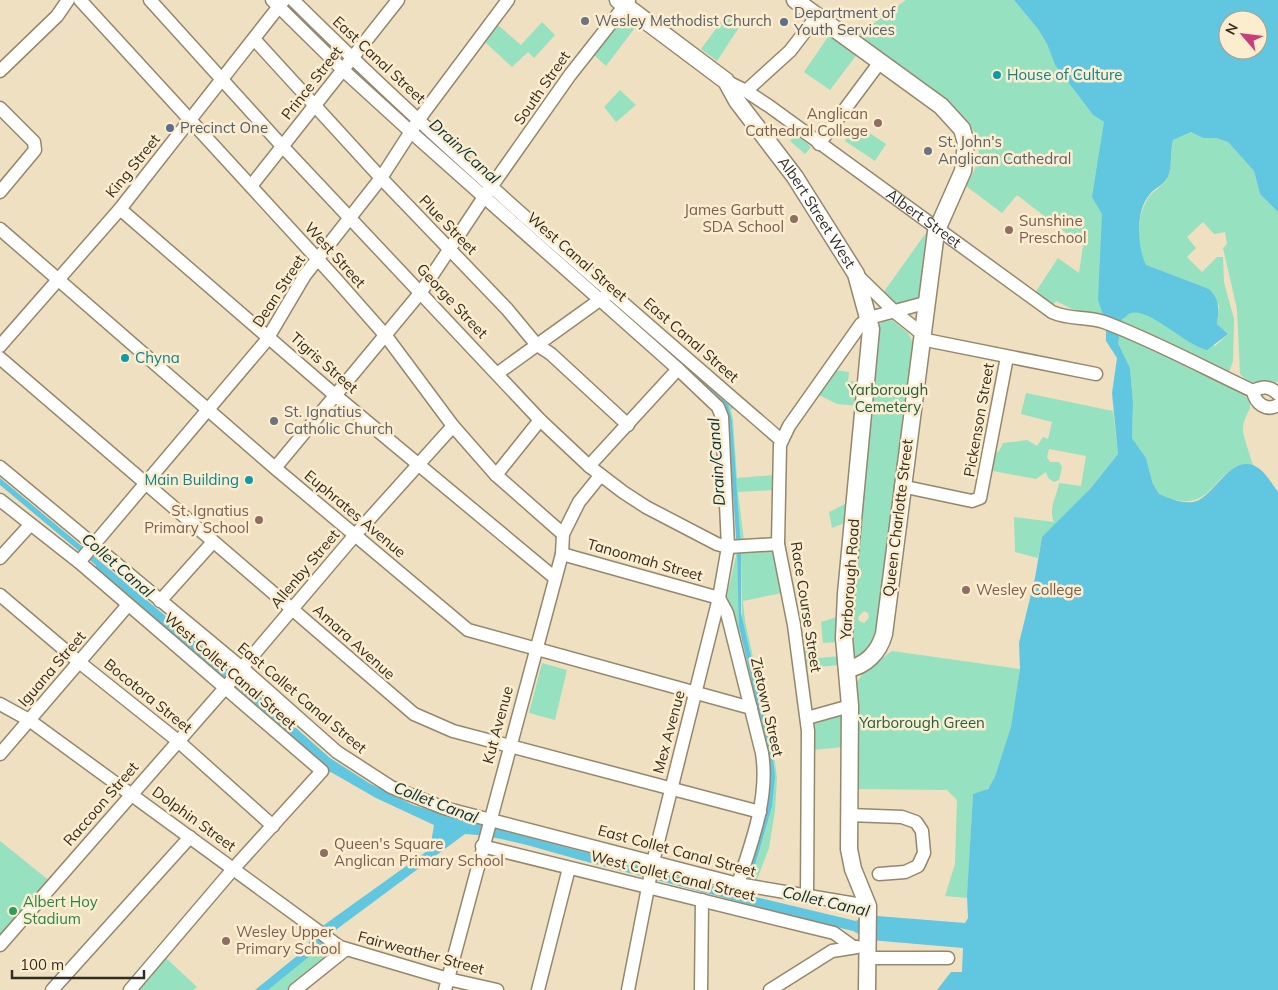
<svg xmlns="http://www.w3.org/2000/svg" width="1278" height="990" viewBox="0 0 1278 990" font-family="Mulish,sans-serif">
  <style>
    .green { fill: #96e1bf; fill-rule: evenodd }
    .water { fill: #61c6df; fill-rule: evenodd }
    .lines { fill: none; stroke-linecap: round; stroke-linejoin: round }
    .canal { stroke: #61c6df; stroke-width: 9 }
    .minor-casing { stroke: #95876c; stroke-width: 15 }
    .major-casing { stroke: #95876c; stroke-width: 19 }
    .minor { stroke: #fff; stroke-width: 12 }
    .major { stroke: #fff; stroke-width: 16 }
    .worship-dot { fill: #6b7280; stroke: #fcedcf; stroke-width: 2 }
    .service-dot { fill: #5c6f8a; stroke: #fcedcf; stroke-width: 2 }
    .culture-dot { fill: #0f9aa8; stroke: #fcedcf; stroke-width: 2 }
    .education-dot { fill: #8d6e63; stroke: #fcedcf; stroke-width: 2 }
    .leisure-dot { fill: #2e9e5b; stroke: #fcedcf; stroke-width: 2 }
    .labels { text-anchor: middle; stroke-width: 5; stroke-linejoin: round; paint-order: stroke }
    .service-label { font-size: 15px; fill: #4e5e75; stroke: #fcedcf; text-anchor: start }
    .worship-label { font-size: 15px; fill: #5b616d; stroke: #fcedcf; text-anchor: start }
    .street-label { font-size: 15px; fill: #322d21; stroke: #fcedcf }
    .culture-label { font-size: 15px; fill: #0d838f; stroke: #fcedcf; text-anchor: start }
    .education-label { font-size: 15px; fill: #785e54; stroke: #fcedcf; text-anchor: start }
    .park-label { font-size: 15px; fill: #1f6047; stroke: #fcedcf }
    .leisure-label { font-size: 15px; fill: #27864d; stroke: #fcedcf; text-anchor: start }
    .water-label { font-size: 16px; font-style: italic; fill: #00303b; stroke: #fcedcf }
  </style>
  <rect width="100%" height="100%" fill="#efe0c2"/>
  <!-- green -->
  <g class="green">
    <path d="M906 0H1014L1038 29 1047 44 1055 65 1093 115 1104 122 1103 312 1101 316 1072 309 1056 301 1053 305 1035 293 1058 258 1079 273 1083 246 1017 195 1002 213 966 186C975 170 982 158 977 139 969 107 885 56 857 35Z"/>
    <path d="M727 14 740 26 717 61 701 49Z"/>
    <path d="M623 15 637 25 606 66 593 54Z"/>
    <path d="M542 22 555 35 534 58 528 52 512 67 485 42 498 25 521 45Z"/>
    <path d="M830 34 858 53 830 90 804 72Z"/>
    <path d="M620 90 636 105 616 122 604 107Z"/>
    <path d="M856 124 886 144 875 161 845 141Z"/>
    <path d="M1191 132 1203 138H1216L1228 142 1254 171 1260 194 1278 212V381L1276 383C1264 386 1249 384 1240 374L1237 309 1223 248 1227 244 1225 232 1214 234 1203 222 1187 237 1196 248 1187 257 1202 272 1217 257H1223L1224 282 1234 319 1233 361 1229 372 1121 326 1119 311 1132 306 1215 346 1228 334 1217 324 1219 306 1209 289 1184 280 1144 288C1141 261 1132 225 1147 200 1152 190 1166 186 1169 174 1172 164 1170 151 1173 140Z"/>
    <path d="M796 134 811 147 805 154 790 141Z"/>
    <path d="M928 230 931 232 920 294 915 301 897 305 883 293Z"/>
    <path d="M892 320 908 333 913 343 876 635 871 647 857 657 852 655 849 648 878 326 882 322ZM864 611 868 613 869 618 864 623 859 621 858 617Z"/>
    <path d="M1118 333 1238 389C1262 410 1243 408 1243 430 1243 436 1251 458 1253 465 1206 465 1220 519 1159 495L1153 484 1146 458 1132 438 1133 402 1130 368 1118 343Z"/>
    <path d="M834 370 849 372 848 381 862 382 859 406 837 404 817 394Z"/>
    <path d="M1026 393 1113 411 1118 454 1085 495 1087 497 1042 537 1038 558 1015 552 1014 517 1054 522C1048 508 1057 496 1059 483L1081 486 1086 456 1049 449 1047 457 1050 462H1059L1062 467 1059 480 1054 482 1048 478 1046 472 1036 479 993 471V455L999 451 1003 443 1027 440 1037 446 1043 437 1048 439 1052 422 1021 414Z"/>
    <path d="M728 404 736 405 731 410 733 419 737 478 774 475 773 490 738 492 744 541 739 540 732 420Z"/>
    <path d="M851 501 849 521 832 528 829 512Z"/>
    <path d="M741 550H768L774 553 782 593 743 601 745 621 773 747 777 778 775 811 769 848 756 882 751 881 772 807 774 764 742 622Z"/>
    <path d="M737 551 740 633 727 596Z"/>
    <path d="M840 616 839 642 823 643 821 622Z"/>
    <path d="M817 644 819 658 840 656V665L806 668 803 646Z"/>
    <path d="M892 651 1020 669C1016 698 1009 770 987 789 983 793 978 792 973 794L967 898 945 896 955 864 957 800 947 790 857 789 854 687 865 670Z"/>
    <path d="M542 663 567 670 555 720 529 713Z"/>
    <path d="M843 712V747L812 750V723Z"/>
    <path d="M0 841 51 882 0 940Z"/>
    <path d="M326 941 336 949 287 990H268Z"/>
    <path d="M166 958 197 987 193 990H138Z"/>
  </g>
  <!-- water -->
  <path class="water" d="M278 0 728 404 732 420 741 550V613L772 750 775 776 772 807 748 890 751 896 856 921 865 915 965 923 968 918 967 895 973 794 988 789 995 777 1011 727 1020 669 1019 643 1035 578 1042 537 1090 489 1118 454 1112 393 1117 358 1106 341V324L1098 300 1102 214 1092 197 1104 122 1093 115 1055 65 1047 44 1038 29 1014 0H1278V212L1260 194 1254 171 1228 142 1216 138H1203L1191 132 1173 140C1170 151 1172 165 1169 174 1166 184 1156 187 1150 194 1135 210 1137 247 1146 265L1209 289C1220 300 1219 309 1217 324L1228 334 1207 350C1185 345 1150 308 1131 313 1127 314 1126 318 1122 319L1118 343 1130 368 1133 402 1132 438 1146 458 1153 484 1159 494C1170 499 1185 505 1197 501 1215 494 1231 455 1255 466 1266 472 1271 483 1278 492V990H937L951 972H962L963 948 870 940 853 931C767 910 681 886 595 864 552 853 509 837 465 834L337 929 322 946 268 990H255L308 947 310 935 430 849 434 825 376 798 329 771 315 752 239 685 0 485V478L228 668 330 758 369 783 413 805 462 820 740 893 744 890 768 807 770 773 768 751 739 627 737 551 728 421 724 405 714 393 476 183 339 59ZM1228 20H1258V50H1228Z"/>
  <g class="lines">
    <!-- canal -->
    <g class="canal">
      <path d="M284 0 329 46"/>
      <path d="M100 568 330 768"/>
    </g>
    <!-- minor casing -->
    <g class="minor-casing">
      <g id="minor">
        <path d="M80 0 334 277 386 336 453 426 496 475 563 534"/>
        <path d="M150 0 283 147 540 420 589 466 623 492 646 507 717 544 728 547 778 544"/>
        <path d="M272 0 342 69 411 132 678 369 718 407 722 417 728 547 719 598 653 862 628 990"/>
        <path d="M293 0C448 154 616 297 781 440"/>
        <path d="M254 39 381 178 507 309 536 344 551 354 628 425"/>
        <path d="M0 71 57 16 68 0"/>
        <path id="s1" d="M726 81 746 91 769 106 1052 312C1069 320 1087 316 1104 322 1155 341 1204 368 1253 391"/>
        <path d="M746 91 790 51 817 16"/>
        <path d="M0 108 34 142 35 150 0 192"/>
        <path d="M819 144 880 62"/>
        <path d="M251 186 398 0"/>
        <path d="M120 209 336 396 555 578"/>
        <path d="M0 229 275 468 468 630 751 708"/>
        <path d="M856 274 896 313 921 333"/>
        <path d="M921 339 1096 374"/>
        <path d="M0 346 120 209 284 0"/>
        <path d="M0 358 414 714 453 731 760 812"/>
        <path d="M498 373 608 294"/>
        <path d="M1253 391C1255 403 1266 412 1278 405"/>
        <path d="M1253 391C1263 386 1270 386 1278 394"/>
        <path d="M589 466 678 369"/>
        <path d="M0 467 242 668 337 752 391 787 444 808 738 884 868 906"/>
        <path d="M275 468 421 292 484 197 570 75 629 0"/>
        <path d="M496 475 540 420"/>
        <path d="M901 486 972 501 980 498 1007 357"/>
        <path d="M0 500 79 562 322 771 234 868 130 990"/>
        <path d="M562 554 719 598"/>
        <path d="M0 558 30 525"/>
        <path d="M79 562 266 341 305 275 381 178 419 119 508 0"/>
        <path d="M0 595 79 662 178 741 273 826"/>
        <path d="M719 598 727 613 762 753C769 797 752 842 738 884"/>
        <path d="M160 601 213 542"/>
        <path d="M0 704 29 720 340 947 448 979 497 990"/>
        <path d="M807 718 850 706"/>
        <path d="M0 754 128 605"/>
        <path d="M849 815 902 817 916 822 922 831 924 853 918 866 905 872 879 874"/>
        <path d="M482 846 834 933 852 946"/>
        <path d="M807 897 808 731 794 625 778 544 780 445 789 426 861 324 869 318 925 303"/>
        <path d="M0 945 225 688 355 535 453 426"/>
        <path d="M867 958H948"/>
        <path d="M52 990 190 837"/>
        <path d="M295 990 345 950"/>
        <path d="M445 990 562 554 563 534 579 502 600 476"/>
        <path d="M538 990 569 868"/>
        <path d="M701 990 702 900"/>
        <path d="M770 990 832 951 857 947"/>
      </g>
    </g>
    <!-- major casing -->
    <g class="major-casing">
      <g id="major">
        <path id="s2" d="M618 0 726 81 737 101 795 177 856 274 871 329 846 594 844 638 850 706 849 849 853 869 868 906 867 990"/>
        <path d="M795 0 941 106 962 129 966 143 963 171 936 232 884 634C879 652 866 666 847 669"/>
      </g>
    </g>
    <!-- minor -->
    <use href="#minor" class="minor"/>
    <!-- major -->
    <use href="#major" class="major"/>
  </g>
  <!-- markers -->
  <g class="worship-dot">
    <circle cx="585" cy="21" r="5"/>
    <circle cx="928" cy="151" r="5"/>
    <circle cx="274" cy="421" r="5"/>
  </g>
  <g class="service-dot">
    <circle cx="784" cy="22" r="5"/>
    <circle cx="170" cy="128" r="5"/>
  </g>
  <g class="culture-dot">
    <circle cx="997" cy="75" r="5"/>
    <circle cx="125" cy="358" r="5"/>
    <circle cx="249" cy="480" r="5"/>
  </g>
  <g class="education-dot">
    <circle cx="878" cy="123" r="5"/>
    <circle cx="794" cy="219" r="5"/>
    <circle cx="1009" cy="230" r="5"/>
    <circle cx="259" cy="520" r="5"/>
    <circle cx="966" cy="590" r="5"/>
    <circle cx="324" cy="853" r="5"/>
    <circle cx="226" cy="941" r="5"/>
  </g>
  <circle class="leisure-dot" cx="13" cy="911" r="5"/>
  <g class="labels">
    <!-- service labels -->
    <g class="service-label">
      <text x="794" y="18">Department of<tspan x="794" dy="17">Youth Services</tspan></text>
      <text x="180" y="133">Precinct One</text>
    </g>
    <!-- worship labels -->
    <g class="worship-label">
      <text x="595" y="26">Wesley Methodist Church</text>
      <text x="938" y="147">St. John's<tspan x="938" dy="17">Anglican Cathedral</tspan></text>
      <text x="284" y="417">St. Ignatius<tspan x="284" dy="17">Catholic Church</tspan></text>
    </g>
    <!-- street labels -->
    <g class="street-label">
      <text transform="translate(379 60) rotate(43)" y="5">East Canal Street</text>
      <text transform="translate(312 83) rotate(-52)" y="5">Prince Street</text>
      <text transform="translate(542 88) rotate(-55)" y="5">South Street</text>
      <text transform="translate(133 166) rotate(-51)" y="5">King Street</text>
      <text dy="5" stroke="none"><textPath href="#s2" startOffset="295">Albert Street West</textPath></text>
      <text dy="5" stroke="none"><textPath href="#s1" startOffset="241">Albert Street</textPath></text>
      <text transform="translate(448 225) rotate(46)" y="5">Plue Street</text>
      <text transform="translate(335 255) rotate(48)" y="5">West Street</text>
      <text transform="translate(577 257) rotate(41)" y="5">West Canal Street</text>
      <text transform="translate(279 291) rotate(-57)" y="5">Dean Street</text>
      <text transform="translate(452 301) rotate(47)" y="5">George Street</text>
      <text transform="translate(691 340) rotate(41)" y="5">East Canal Street</text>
      <text transform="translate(324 363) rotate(41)" y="5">Tigris Street</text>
      <text transform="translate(979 420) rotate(-80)" y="5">Pickenson Street</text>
      <text transform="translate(355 514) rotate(40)" y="5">Euphrates Avenue</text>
      <text transform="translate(898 518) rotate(-83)" y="5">Queen Charlotte Street</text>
      <text transform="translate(645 560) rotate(16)" y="5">Tanoomah Street</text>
      <text transform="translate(305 569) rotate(-50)" y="5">Allenby Street</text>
      <text transform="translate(850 579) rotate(-86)" y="5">Yarborough Road</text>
      <text transform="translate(806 607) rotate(81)" y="5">Race Course Street</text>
      <text transform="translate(354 642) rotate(42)" y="5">Amara Avenue</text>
      <text transform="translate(52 669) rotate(-49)" y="5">Iguana Street</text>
      <text transform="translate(230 671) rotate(41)" y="5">West Collet Canal Street</text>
      <text transform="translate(148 696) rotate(39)" y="5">Bocotora Street</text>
      <text transform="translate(302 698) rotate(40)" y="5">East Collet Canal Street</text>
      <text transform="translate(767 707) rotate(77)" y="5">Zietown Street</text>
      <text transform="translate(498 725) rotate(-75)" y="5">Kut Avenue</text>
      <text transform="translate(669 732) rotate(-75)" y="5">Mex Avenue</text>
      <text transform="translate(101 804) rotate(-49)" y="5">Raccoon Street</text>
      <text transform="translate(194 819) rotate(36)" y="5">Dolphin Street</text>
      <text transform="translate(677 851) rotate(15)" y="5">East Collet Canal Street</text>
      <text transform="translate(673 876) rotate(14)" y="5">West Collet Canal Street</text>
      <text transform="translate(421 953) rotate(15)" y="5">Fairweather Street</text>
    </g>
    <!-- culture labels -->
    <g class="culture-label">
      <text x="1007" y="80">House of Culture</text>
      <text x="135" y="363">Chyna</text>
      <text x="239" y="485" text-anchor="end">Main Building</text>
    </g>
    <!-- education labels -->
    <g class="education-label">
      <text x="868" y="119" text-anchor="end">Anglican<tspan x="868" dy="17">Cathedral College</tspan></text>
      <text x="784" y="215" text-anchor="end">James Garbutt<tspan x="784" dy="17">SDA School</tspan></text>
      <text x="1019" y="226">Sunshine<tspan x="1019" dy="17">Preschool</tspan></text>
      <text x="249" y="516" text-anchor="end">St. Ignatius<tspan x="249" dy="17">Primary School</tspan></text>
      <text x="976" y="595">Wesley College</text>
      <text x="334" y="849">Queen's Square<tspan x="334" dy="17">Anglican Primary School</tspan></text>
      <text x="236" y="937">Wesley Upper<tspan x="236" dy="17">Primary School</tspan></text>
    </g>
    <!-- park labels -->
    <g class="park-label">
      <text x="888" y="395">Yarborough<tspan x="888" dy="17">Cemetery</tspan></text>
      <text x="922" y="728">Yarborough Green</text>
    </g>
    <!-- leisure labels -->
    <g class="leisure-label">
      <text x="23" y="907">Albert Hoy<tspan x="23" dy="17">Stadium</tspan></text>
    </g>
    <!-- water labels -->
    <g class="water-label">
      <text transform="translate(465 151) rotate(42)" y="6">Drain/Canal</text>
      <text transform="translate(716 462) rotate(-94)" y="6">Drain/Canal</text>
      <text transform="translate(118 565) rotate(41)" y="6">Collet Canal</text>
      <text transform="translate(436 802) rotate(21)" y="6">Collet Canal</text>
      <text transform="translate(826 901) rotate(13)" y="6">Collet Canal</text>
    </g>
  </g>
  <!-- north arrow -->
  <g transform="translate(1243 35) rotate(298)"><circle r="24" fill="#fcedcf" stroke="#aba089"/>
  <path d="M0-4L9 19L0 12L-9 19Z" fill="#c73e79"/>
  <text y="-8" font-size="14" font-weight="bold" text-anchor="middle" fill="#322d21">N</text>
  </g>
  <!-- scale -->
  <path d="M12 970v8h132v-8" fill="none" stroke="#322d21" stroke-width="2.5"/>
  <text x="20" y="970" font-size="15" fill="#322d21" stroke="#fcedcf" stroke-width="4" paint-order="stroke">100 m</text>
</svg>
